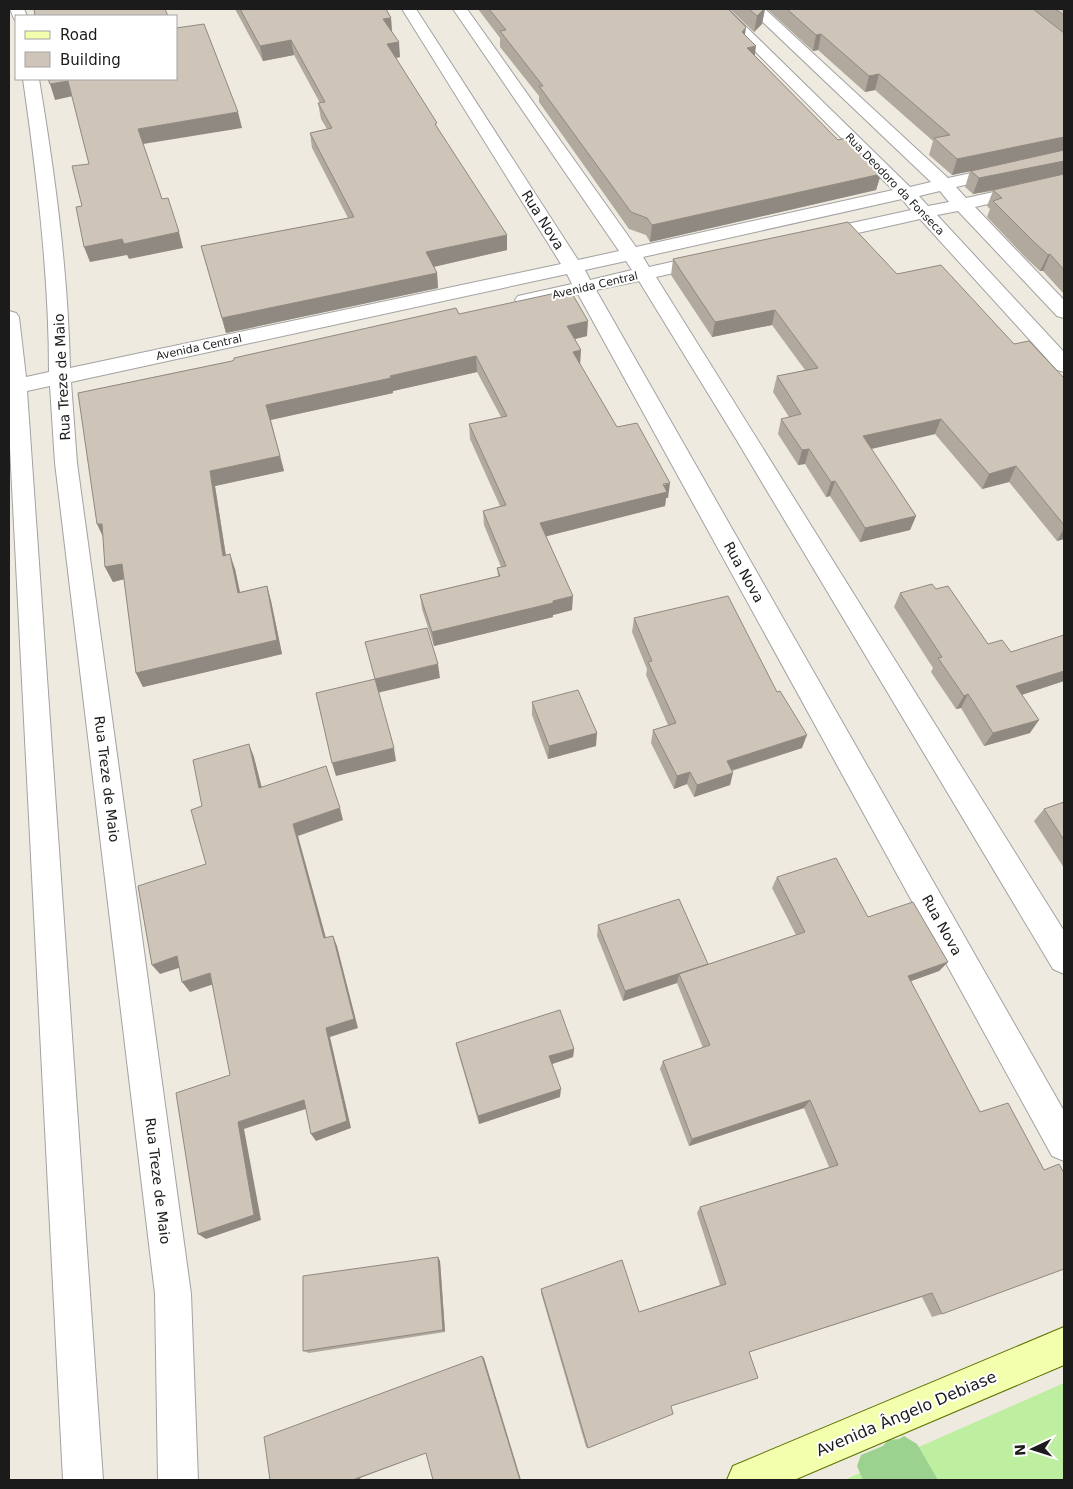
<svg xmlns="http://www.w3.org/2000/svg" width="1073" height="1489" viewBox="0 0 1073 1489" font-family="'DejaVu Sans',sans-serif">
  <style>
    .grass { fill: #beee9f }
    .forest { fill: #9cd28f }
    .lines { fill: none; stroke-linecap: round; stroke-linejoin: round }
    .street-casing { stroke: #a2a2a2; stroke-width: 2 }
    .secondary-casing { stroke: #5c7400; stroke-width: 2 }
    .street { fill: #fff; fill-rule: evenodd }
    .secondary { fill: #f3ffac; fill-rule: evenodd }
    .wall { fill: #b1a99e }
    .shaded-wall { fill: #908981 }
    .building { fill: #cec4b8; stroke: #908981 }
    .labels { text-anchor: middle; stroke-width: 4; stroke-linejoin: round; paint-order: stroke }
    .far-street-label { font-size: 11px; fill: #1b1b1b; stroke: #fff }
    .street-label { font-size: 14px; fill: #1b1b1b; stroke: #fff }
    .near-street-label { font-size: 16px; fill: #1b1b1b; stroke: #fff }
  </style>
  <rect width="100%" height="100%" fill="#eeeadf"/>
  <!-- grass -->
  <path class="grass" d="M1064 1383V1480H844Z"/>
  <!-- forest -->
  <path class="forest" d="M904 1436 917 1444 938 1480H863L857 1466 861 1455 883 1446 888 1440 899 1439Z"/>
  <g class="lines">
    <!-- street casing -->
    <g class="street-casing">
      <g id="street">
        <path d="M10 9H24L27 16H16V20L14 19Z"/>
        <path d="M402 9H416L578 260 619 251 453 9H467L636 247 893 190 713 9H728L910 187 931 182 749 9H765L948 178 1064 153V163L956 187 966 198 1064 177V187L975 207 1064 300V318L1057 316 958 211 937 215 1064 352V372L1057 370 920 219 818 242 811 240 809 236 811 232 911 210 902 199 643 257 649 267 707 254 714 256 717 260 714 264 656 277 1064 931V974L1053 969 736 439 639 281 596 290 1064 1111V1161L1052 1156 578 294 525 306 518 304 515 300 518 296 572 284 567 274 71 382 77 463 191 1294 198 1480H158L155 1294 55 463 50 386 27 391 103 1480H63L9 428V311L16 313 19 317 26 377 49 372C49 274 37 177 23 79H39C55 175 68 271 70 368L561 264ZM940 191 949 202 928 206 919 196ZM626 261 632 270 590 280 585 270Z"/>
      </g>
    </g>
    <!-- secondary casing -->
    <g class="secondary-casing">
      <path id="secondary" d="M1064 1327V1365L794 1480H727L733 1466Z"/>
    </g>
    <!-- street -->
    <use href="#street" class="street"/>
    <!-- secondary -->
    <use href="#secondary" class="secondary"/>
  </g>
  <!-- wall -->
  <g class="wall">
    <path d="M235 9H386L391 18 392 33 400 57 396 58 437 127 507 250 434 267 437 273 438 288 226 333 201 246 348 218 312 148 310 133 327 129 321 119 318 103H320L294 55 263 61Z"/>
    <path d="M478 9H728L745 35 755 56 838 140 881 174 876 190 650 242 646 235 629 229 539 102V96L500 47V38Z"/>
    <path d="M730 9H765L762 24 754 32Z"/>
    <path d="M767 9H1064V294L1043 271H1040L1026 258 987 217 990 209 987 206 993 191 973 194 965 187 970 171 952 175 929 155 933 141 875 90 865 92 818 50 813 51Z"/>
    <path d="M673 259 897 274 1014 344 1064 378V539L1057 541 1009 482 982 489 935 434 871 449 916 516 910 530 860 542 830 496 826 497 805 464 798 465 778 434 781 419 789 417 773 392 777 376 805 370 772 325 712 337 671 275Z"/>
    <path d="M459 314 587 336 575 339 580 365 617 427 668 498H666L665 506 546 536 572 610 553 615V617L434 646 422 609 420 595 498 576 497 568 501 567 484 525 483 511 500 506 470 439 469 424 501 417 477 372 393 391V393L271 420 284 471 215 486 226 555 235 569 240 592 267 586 271 601 282 654 143 687 136 673 124 579 113 582 105 567 103 536 78 393Z"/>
    <path d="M900 593 988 644 1011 652 1064 635V681L1022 695 1030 733 984 746 961 708 956 709 931 672 933 668 894 607Z"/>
    <path d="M634 618 802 748 732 771 730 785 694 797 687 784 674 789 651 743 653 730 668 725 646 675 647 669 632 632Z"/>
    <path d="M532 702 596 746 548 759 532 715Z"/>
    <path d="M1064 802V868L1034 821 1044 809Z"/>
    <path d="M777 877 868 917 948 962 939 971 911 981 942 1314 932 1317 922 1297 749 1352 671 1406 588 1448 586 1447 541 1293V1289L639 1312 720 1285 697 1213 700 1207 829 1167 804 1108 689 1146 660 1069 663 1061 703 1048 677 983 623 1001 597 936 598 925 708 964 796 935 772 888Z"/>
    <path d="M456 1043 574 1049 573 1057 552 1064 560 1097 479 1124 458 1052Z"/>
    <path d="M438 1257 440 1261 445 1332 309 1353 303 1351Z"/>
  </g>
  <!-- shaded-wall -->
  <g class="shaded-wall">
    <path d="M765 9 762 24 754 32 757 16Z"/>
    <path d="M391 18 392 33 383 19Z"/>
    <path d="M746 27 744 43 742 32Z"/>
    <path d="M821 34 818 50 813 51 816 35Z"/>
    <path d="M291 40 294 55 263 61 260 46Z"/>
    <path d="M399 42 400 57 389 59 387 44Z"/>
    <path d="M756 46 754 62 747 48Z"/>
    <path d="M879 74 875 90 865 92 869 76Z"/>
    <path d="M68 81 73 96 55 100 50 84Z"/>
    <path d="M238 112 242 128 143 144 138 129Z"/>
    <path d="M1064 137V152L952 175 957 159Z"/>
    <path d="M1064 161V176L973 194 979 178Z"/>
    <path d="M881 174 876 190 650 242 652 225Z"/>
    <path d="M179 232 183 248 129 259 127 255 90 262 84 247 122 239Z"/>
    <path d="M507 235V250L428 268 426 252Z"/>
    <path d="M1050 254 1043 271H1040L1048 255Z"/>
    <path d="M437 273 438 288 226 333 222 318Z"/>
    <path d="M775 310 772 325 712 337 715 322Z"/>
    <path d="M588 321 587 336 567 341V326Z"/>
    <path d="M581 350 580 366 573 352Z"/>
    <path d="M476 356 477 372 393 391V393L270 420 266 405 390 376Z"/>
    <path d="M941 419 935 434 858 452 863 436Z"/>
    <path d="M809 449 805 464 798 465 802 450Z"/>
    <path d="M280 456 284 471 215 486 228 570 223 556 210 471Z"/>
    <path d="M1016 466 1009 482 982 489 989 474Z"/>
    <path d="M835 481 830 496 826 497 831 482Z"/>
    <path d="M670 483 668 498H666L665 506 540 538V523Z"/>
    <path d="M916 516 910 530 860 542 865 528Z"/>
    <path d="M97 524H102L104 539Z"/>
    <path d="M1064 528V539L1057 541Z"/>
    <path d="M230 554 235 569 243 607 238 593Z"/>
    <path d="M122 564 129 578 113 582 105 567Z"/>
    <path d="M267 586 271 601 282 654 143 687 136 673Z"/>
    <path d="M573 596 572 610 553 615V617L434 646 432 632Z"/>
    <path d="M438 664 440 678 377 693 375 679Z"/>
    <path d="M1064 671V681L1008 699 1016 686Z"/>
    <path d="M968 694 961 708 956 709 964 696Z"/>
    <path d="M1039 720 1030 733 984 746 993 733Z"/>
    <path d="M597 733 596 746 548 759 549 746Z"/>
    <path d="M807 735 802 748 723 773 727 761Z"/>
    <path d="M249 744 254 757 265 800 259 788Z"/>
    <path d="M394 748 396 761 336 776 332 763Z"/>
    <path d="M690 772 687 784 674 789 677 776Z"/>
    <path d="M733 773 730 785 694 797 697 785Z"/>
    <path d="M340 808 343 820 298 836 329 949 324 938 293 824Z"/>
    <path d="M333 936 337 946 358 1028 330 1037 351 1128 316 1141 311 1134 326 1028Z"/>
    <path d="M177 956 185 966 160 974 152 965Z"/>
    <path d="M948 962 939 971 900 985 908 976Z"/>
    <path d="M708 964 679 974 677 983 623 1001 625 991Z"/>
    <path d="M210 973 217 983 190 992 182 982Z"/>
    <path d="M574 1049 573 1057 549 1065V1056Z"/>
    <path d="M561 1089 560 1097 479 1124 478 1116Z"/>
    <path d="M304 1100 309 1108 244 1129 261 1220 206 1239 198 1234 238 1122Z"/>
    <path d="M810 1100 804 1108 689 1146 692 1139Z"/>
    <path d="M438 1257 440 1261 445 1332 443 1330Z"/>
    <path d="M482 1356 484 1358 521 1480H520Z"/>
    <path d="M429 1452 360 1478 361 1480H355V1479Z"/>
  </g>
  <!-- building -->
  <g class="building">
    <path d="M34 9H165L168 16H35Z"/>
    <path d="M240 9H386L391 18 383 19 399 42 387 44 437 123 435 124 507 235 426 252 437 273 222 318 201 246 354 217 310 133 332 128 318 103 325 102 291 40 260 46Z"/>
    <path d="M489 9H728L746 27 742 32 756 46 747 48 838 140 846 138 881 174 652 225 647 218 631 212 539 86H543L500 31 506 30Z"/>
    <path d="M749 9H764L757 16Z"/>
    <path d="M787 9H1033L1064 33V137L957 159 934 138 950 135 879 74 869 76 821 34 816 35Z"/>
    <path d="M1055 9H1064V15Z"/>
    <path d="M204 24 238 112 138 129 162 199 168 198 179 232 124 244 122 239 84 247 76 207 82 206 72 166 89 164 68 81 50 84 48 79H176V28Z"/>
    <path d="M1064 150V161L979 178 971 171Z"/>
    <path d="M1064 174V270L1050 254 1048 255 1033 241 993 201 1002 198 993 190Z"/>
    <path d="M848 222 897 274 941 265 1014 344 1029 341 1064 378V525L1016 466 989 474 941 419 863 436 916 516 865 528 835 481 831 482 809 449 802 450 781 419 801 414 777 376 818 368 775 310 715 322 673 259Z"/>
    <path d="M570 290 588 321 567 326 581 350 573 352 617 427 637 423 670 483 663 484 667 492 540 523 573 596 553 601V603L432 632 420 595 500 576 497 568 506 566 483 511 506 505 469 424 507 416 476 356 390 376 391 378 266 405 280 456 210 471 223 556 230 554 238 593 267 586 277 640 136 673 122 564 105 567 102 524H97L78 393 232 361 234 360V358L456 308 459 314Z"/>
    <path d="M932 584 936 589 948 586 988 644 1002 640 1011 652 1064 635V671L1016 686 1039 720 993 733 968 694 964 696 938 658 942 657 900 593Z"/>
    <path d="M728 596 777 692 780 691 807 735 727 761 733 773 697 785 690 772 677 776 653 730 676 723 648 662 652 661 634 618Z"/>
    <path d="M427 628 438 664 375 679 365 642Z"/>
    <path d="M375 679 394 748 332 763 316 693Z"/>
    <path d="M578 690 597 733 549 746 532 702Z"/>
    <path d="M249 744 259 788 326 766 340 808 293 824 324 938 333 936 354 1019 326 1028 347 1121 311 1134 304 1100 238 1122 254 1215 198 1234 176 1093 230 1075 210 973 182 982 177 956 152 965 138 886 206 864 191 810 202 806 193 760Z"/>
    <path d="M1064 802V840L1044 809Z"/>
    <path d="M836 858 868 917 913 902 948 962 908 976 980 1112 1008 1103 1044 1170 1059 1164 1064 1173V1269L942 1314 932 1293 749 1352 758 1378 671 1406 673 1414 588 1448 541 1289 622 1260 639 1312 726 1284 700 1207 838 1165 810 1100 692 1139 663 1061 710 1045 679 974 805 932 777 877Z"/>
    <path d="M679 899 708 964 625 991 598 925Z"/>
    <path d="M560 1010 574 1049 549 1056 561 1089 478 1116 456 1043Z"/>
    <path d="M438 1257 443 1330 303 1351V1276Z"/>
    <path d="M482 1356 520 1480H433L426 1453 355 1479V1480H270L264 1437Z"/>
  </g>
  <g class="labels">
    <!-- far-street labels -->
    <g class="far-street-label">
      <text transform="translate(895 184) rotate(46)" y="4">Rua Deodoro da Fonseca</text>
      <text transform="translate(595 285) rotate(-13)" y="4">Avenida Central</text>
      <text transform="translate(199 347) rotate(-12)" y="4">Avenida Central</text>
    </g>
    <!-- street labels -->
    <g class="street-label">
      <text transform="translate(543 220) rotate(58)" y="5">Rua Nova</text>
      <text transform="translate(62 377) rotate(-93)" y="5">Rua Treze de Maio</text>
      <text transform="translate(744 572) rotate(61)" y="5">Rua Nova</text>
      <text transform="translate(107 779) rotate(83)" y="5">Rua Treze de Maio</text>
      <text transform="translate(942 925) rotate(61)" y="5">Rua Nova</text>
      <text transform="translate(158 1181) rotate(83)" y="5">Rua Treze de Maio</text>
    </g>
    <!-- near-street labels -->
    <g class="near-street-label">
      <text transform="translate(906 1413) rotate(-23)" y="6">Avenida Ângelo Debiase</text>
    </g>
  </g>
  <!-- border -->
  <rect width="1073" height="1489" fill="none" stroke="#1b1b1b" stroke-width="20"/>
  <!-- legend -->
  <rect x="15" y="15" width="162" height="65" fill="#ffffff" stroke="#a4a4a4"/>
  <rect x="25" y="31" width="25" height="8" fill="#f3ffac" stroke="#a4a4a4"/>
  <text x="60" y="40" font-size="15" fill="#1b1b1b">Road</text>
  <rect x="25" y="52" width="25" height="15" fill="#cec4b8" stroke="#a4a4a4"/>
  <text x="60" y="65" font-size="15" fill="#1b1b1b">Building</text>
  <!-- north arrow -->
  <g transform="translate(1033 1449) rotate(266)" stroke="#ffffff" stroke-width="4" paint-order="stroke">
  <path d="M0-4L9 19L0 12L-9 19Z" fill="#1b1b1b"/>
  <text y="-8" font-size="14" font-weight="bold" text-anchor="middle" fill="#1b1b1b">N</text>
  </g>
</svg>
